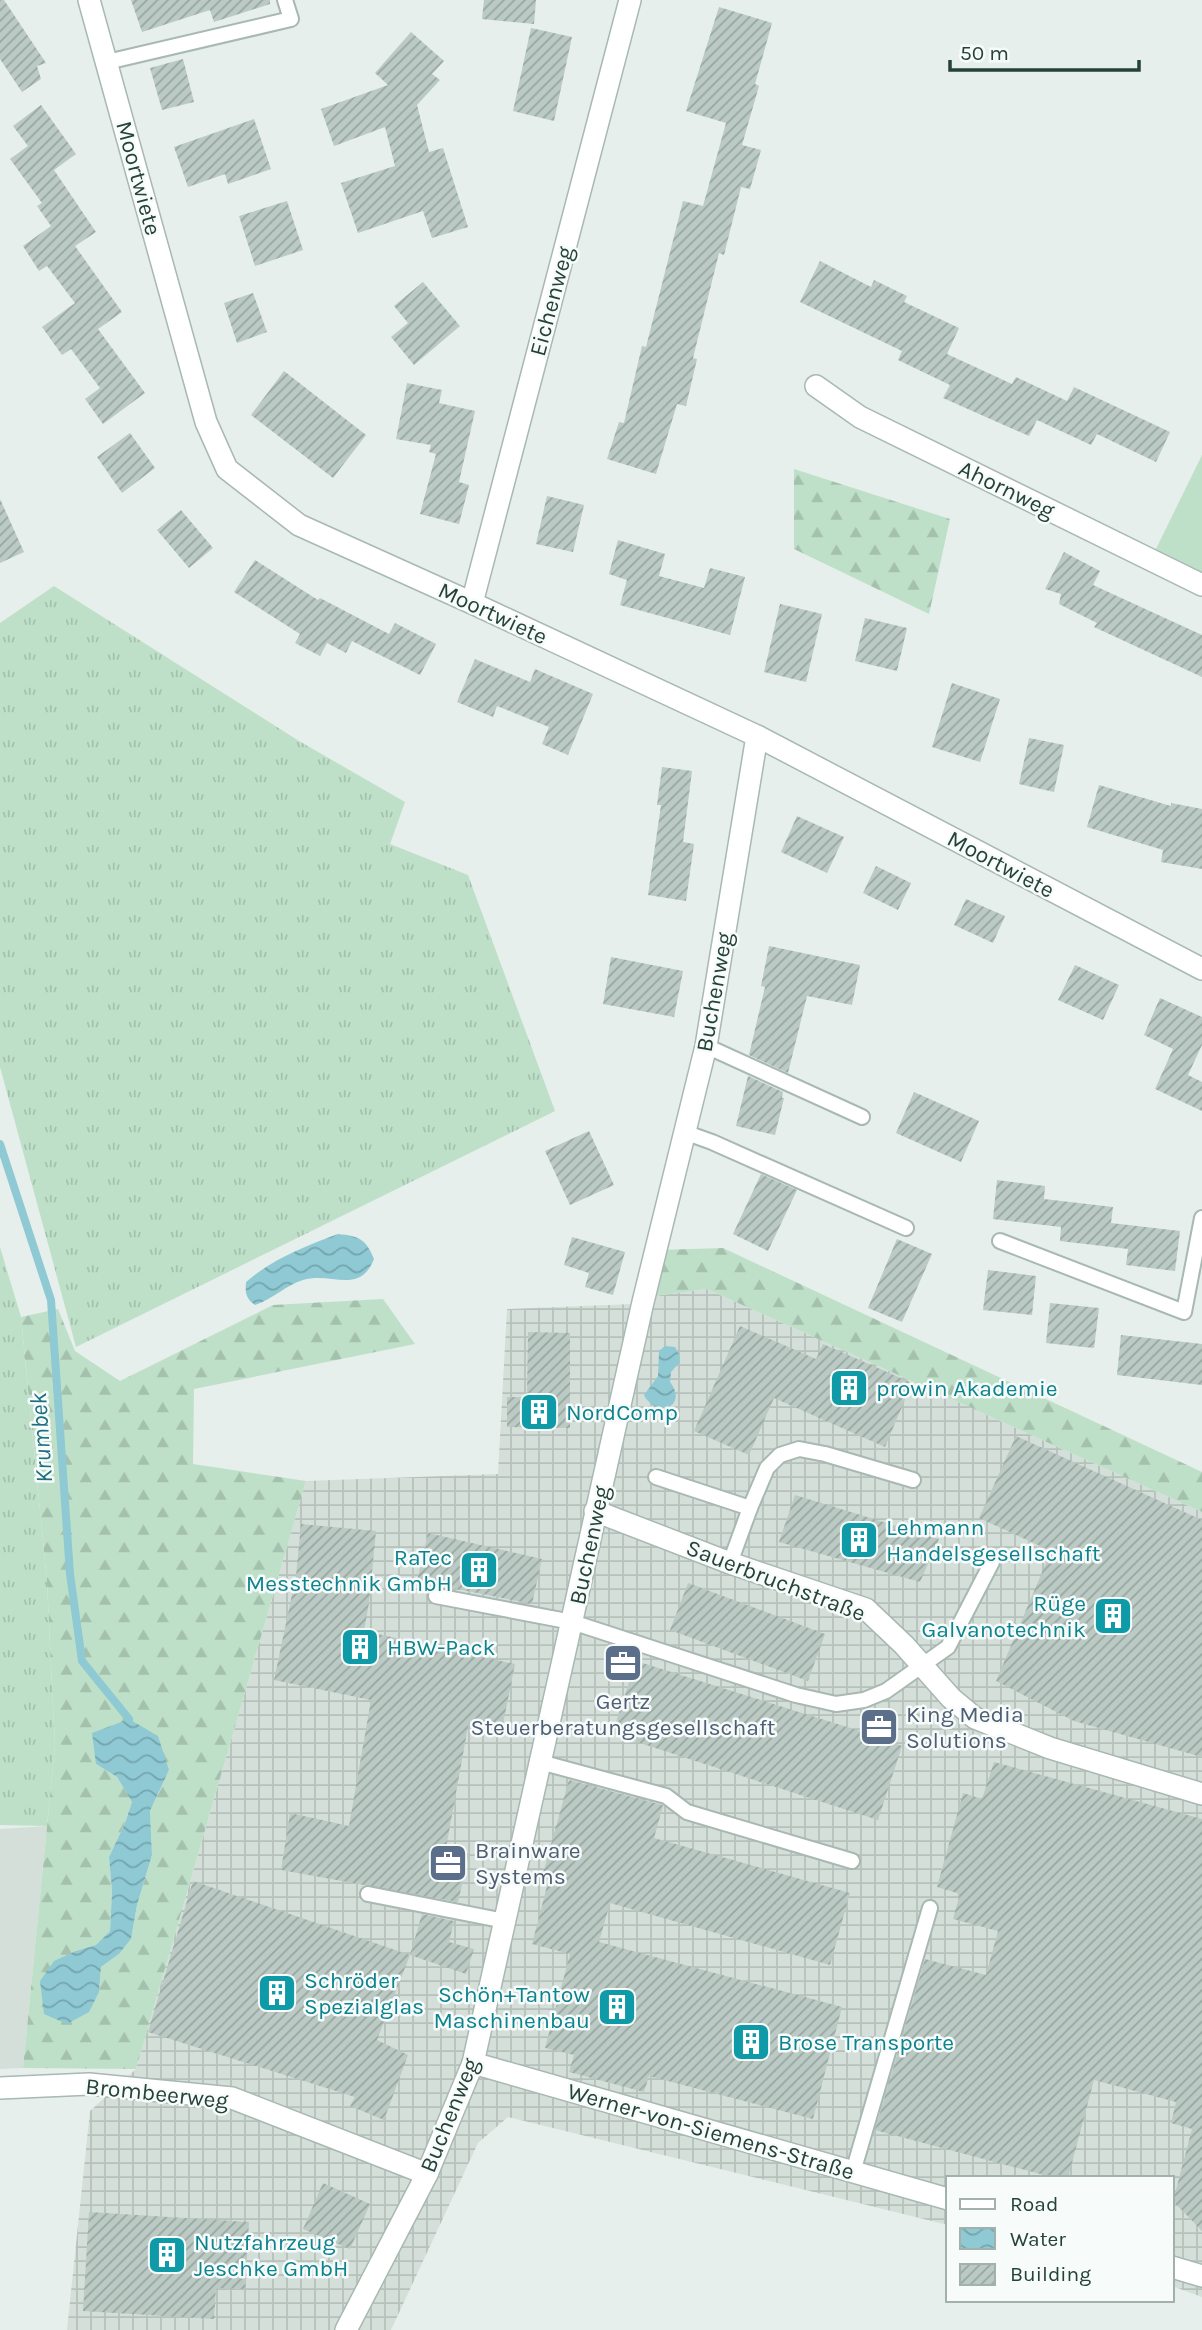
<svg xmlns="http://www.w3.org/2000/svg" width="1202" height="2330" viewBox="0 0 1202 2330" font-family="Karla,sans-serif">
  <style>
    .built { fill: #d4dfda }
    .industrial { fill: url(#industrial-grid) }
    .grass { fill: url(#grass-tufts) }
    .forest { fill: url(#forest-firs); fill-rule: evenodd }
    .green { fill: #bfe0c8 }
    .water { fill: url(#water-waves) }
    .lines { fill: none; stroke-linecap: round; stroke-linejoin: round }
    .stream { stroke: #8ec9d4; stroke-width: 8 }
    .building { fill: url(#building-hatch) }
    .service-casing { stroke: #a8b8b2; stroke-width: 18 }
    .minor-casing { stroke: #a8b8b2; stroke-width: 24 }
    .service { stroke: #fff; stroke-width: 14 }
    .minor { stroke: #fff; stroke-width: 21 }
    .labels { text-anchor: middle; stroke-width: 5; stroke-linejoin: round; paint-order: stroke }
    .street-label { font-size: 23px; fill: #24423a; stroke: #f7fbf9 }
    .culture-label { font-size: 23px; fill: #0d838f; stroke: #f7fbf9; text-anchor: start }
    .service-label { font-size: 23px; fill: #4e5e75; stroke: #f7fbf9; text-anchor: start }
    .water-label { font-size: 24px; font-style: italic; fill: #1c6f80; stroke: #f7fbf9 }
  </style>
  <defs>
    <pattern id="industrial-grid" width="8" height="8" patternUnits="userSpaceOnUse" patternTransform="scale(1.75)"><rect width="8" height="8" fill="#d4dfda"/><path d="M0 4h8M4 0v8" fill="none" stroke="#b6c1bc"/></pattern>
    <pattern id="grass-tufts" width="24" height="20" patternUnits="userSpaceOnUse" patternTransform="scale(1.75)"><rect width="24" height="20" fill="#bfe0c8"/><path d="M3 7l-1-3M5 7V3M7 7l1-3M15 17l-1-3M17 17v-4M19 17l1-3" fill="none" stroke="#a4c1ad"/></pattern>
    <pattern id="forest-firs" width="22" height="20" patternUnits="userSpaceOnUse" patternTransform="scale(1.75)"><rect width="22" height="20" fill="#bfe0c8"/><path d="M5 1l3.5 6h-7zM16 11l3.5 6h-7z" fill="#a4c1ad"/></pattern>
    <pattern id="water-waves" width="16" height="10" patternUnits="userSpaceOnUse" patternTransform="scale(1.75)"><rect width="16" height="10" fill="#8ec9d4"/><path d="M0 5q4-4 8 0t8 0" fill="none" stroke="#74a5ad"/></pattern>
    <pattern id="building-hatch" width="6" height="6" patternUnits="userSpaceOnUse" patternTransform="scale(1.75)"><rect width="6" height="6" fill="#bbcac4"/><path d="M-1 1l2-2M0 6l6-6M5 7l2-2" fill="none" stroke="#98a6a0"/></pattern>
  </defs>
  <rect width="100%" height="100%" fill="#e6efeb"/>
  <!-- built -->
  <path class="built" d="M47 1826 23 2068 0 2069V1829Z"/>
  <!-- industrial -->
  <path class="industrial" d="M707 1289 1202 1512V2297L1172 2286V2178H948V2225L508 2117 478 2143 391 2330H67L90 2111 136 2069 306 1481 498 1474 507 1309 633 1304 647 1297Z"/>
  <!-- grass -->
  <g class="grass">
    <path d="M54 586 299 741 405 802 390 844 468 875 555 1111 76 1347 0 1067V623Z"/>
    <path d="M0 1247 21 1317 47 1582 55 1746 47 1826 0 1825Z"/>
  </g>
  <!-- forest -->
  <g class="forest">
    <path d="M794 469 950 519 929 614 794 549Z"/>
    <path d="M723 1248 1202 1472V1512L707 1289 647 1297 659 1250Z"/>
    <path d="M383 1299 415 1344 194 1389 193 1464 306 1481 136 2069 23 2068 55 1746 47 1582 21 1317 58 1309 75 1351 120 1381 273 1305ZM96 1764 169 1770 150 1811 152 1855 137 1905 131 1939 119 1954 101 1967 99 1992 76 1951 97 1945 110 1931 112 1891 109 1857 125 1823 132 1802 117 1777Z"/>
  </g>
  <!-- green -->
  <path class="green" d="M1202 455V574L1155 551Z"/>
  <!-- water -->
  <g class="water">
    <path d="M338 1234C359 1236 366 1239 374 1259 359 1296 331 1271 303 1280 286 1285 273 1299 255 1305 246 1299 245 1293 246 1282 272 1259 306 1246 338 1234Z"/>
    <path d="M665 1346 675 1347 679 1354 680 1362 671 1372 670 1382C689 1407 656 1419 644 1395L658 1376 659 1351Z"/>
    <path d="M129 1719 158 1736 169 1770 150 1811 152 1855 137 1905 131 1939 119 1954 101 1967 99 1992 89 2012 67 2024 44 2014 40 1981 54 1961 76 1951 96 1945 110 1931 112 1891 109 1857 125 1823 132 1802 117 1777 96 1764 92 1733Z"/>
  </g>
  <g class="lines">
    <!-- stream -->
    <path class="stream" d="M0 1144 51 1300 70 1574 82 1661 129 1719"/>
  </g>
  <!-- building -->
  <g class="building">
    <path d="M0 0H4L46 63 37 66 41 79 22 92 0 59Z"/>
    <path d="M131 0H270V4L214 22 210 10 142 32Z"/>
    <path d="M484 0H536L534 24 482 19Z"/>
    <path d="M719 7 772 23 755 84 759 86 742 145 761 150 750 189 741 187 724 255 719 253 693 358 697 359 686 406 677 404 656 474 607 459 619 422 624 423 642 346 646 347 683 201 703 206 726 123 686 111Z"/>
    <path d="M531 28 572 37 554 121 513 111Z"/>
    <path d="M411 32 444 61 432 74 440 80 417 105 429 152 443 148 468 227 432 238 423 211 358 233 341 183 395 166 385 127 334 146 321 109 388 85 375 73Z"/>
    <path d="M183 59 194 102 162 110 150 68Z"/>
    <path d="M41 105 76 154 54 170 96 232 75 246 122 312 98 329 145 393 103 424 85 399 100 388 71 349 62 355 42 327 75 303 47 266 39 271 23 246 51 226 37 206 42 203 10 159 28 146 13 126Z"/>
    <path d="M254 119 271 169 228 184 225 174 188 187 174 147Z"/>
    <path d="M287 201 303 250 255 266 239 216Z"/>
    <path d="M820 261 871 287 874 280 907 296 904 302 959 328 947 354 1012 384 1016 377 1067 401 1074 387 1170 432 1156 462 1097 434 1091 445 1037 420 1029 436 943 398 950 385 898 360 902 351 800 302Z"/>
    <path d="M423 282 460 326 414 365 391 337 408 323 394 306Z"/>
    <path d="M253 293 267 332 237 343 224 303Z"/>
    <path d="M284 371 366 435 333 478 251 415Z"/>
    <path d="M407 383 442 390 439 403 475 411 459 482 469 485 459 524 420 514 436 454 429 452 431 445 396 439Z"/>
    <path d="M130 433 155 468 122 493 97 457Z"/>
    <path d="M547 496 584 505 573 552 536 544Z"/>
    <path d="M0 499 24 552 0 563Z"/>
    <path d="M181 510 213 548 189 568 157 530Z"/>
    <path d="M618 540 665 554 659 576 704 588 710 568 745 577 730 635 620 605 627 580 609 574Z"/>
    <path d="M1064 552 1100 571 1093 585 1202 635V677L1094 627 1097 623 1059 604 1061 594 1045 589Z"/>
    <path d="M255 560 318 600 320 598 389 634 395 623 436 644 420 675 352 641 346 653 327 643 320 656 295 643 300 634 234 592Z"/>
    <path d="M780 604 822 614 806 682 764 672Z"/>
    <path d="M865 618 907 628 897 671 855 661Z"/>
    <path d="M475 659 530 682 535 669 593 694 568 755 542 744 549 727 497 706 493 717 457 702Z"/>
    <path d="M952 683 1000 699 980 762 932 747Z"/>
    <path d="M1029 738 1064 745 1054 792 1019 784Z"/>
    <path d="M662 767 692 771 683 842 694 844 686 901 648 895 661 805H657Z"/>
    <path d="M1099 785 1171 806V803L1202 809V869L1161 862 1163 850 1087 827Z"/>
    <path d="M797 816 844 837 827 873 781 852Z"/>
    <path d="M876 866 911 883 898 910 863 893Z"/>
    <path d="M966 899 1005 916 993 943 954 925Z"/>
    <path d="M769 946 860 965 852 1005 807 996 788 1073 749 1055 765 987 761 986Z"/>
    <path d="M611 957 683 971 674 1017 603 1004Z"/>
    <path d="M1075 965 1119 985 1103 1020 1058 1000Z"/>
    <path d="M1160 998 1202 1017V1045L1188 1075 1202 1082V1111L1155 1089 1173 1049 1144 1035Z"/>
    <path d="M748 1076 783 1092 782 1098H784L775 1135 736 1126Z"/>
    <path d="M914 1092 979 1121 961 1162 896 1133Z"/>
    <path d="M589 1131 614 1185 570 1205 545 1151Z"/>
    <path d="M761 1174 797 1190 768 1251 733 1234Z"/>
    <path d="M997 1180 1045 1186 1044 1199 1113 1207 1111 1223 1180 1231 1175 1271 1126 1265 1128 1249 1060 1241 1061 1227 993 1219Z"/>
    <path d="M572 1237 625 1252 613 1295 585 1287 589 1273 564 1265Z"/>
    <path d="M897 1239 932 1254 902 1322 868 1308Z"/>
    <path d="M988 1270 1036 1276 1032 1315 983 1310Z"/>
    <path d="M1050 1303 1099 1308 1094 1348 1046 1343Z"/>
    <path d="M740 1326 816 1359 823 1344 912 1383 885 1447 774 1398 749 1455 694 1431Z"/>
    <path d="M528 1332 570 1333V1428L507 1427V1397H527Z"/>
    <path d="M1121 1335 1202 1344V1385L1117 1375Z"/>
    <path d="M1016 1436 1202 1520V1757L1074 1721 996 1681 1051 1551 979 1518Z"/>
    <path d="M795 1495 939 1539 920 1582 779 1542Z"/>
    <path d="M301 1524 376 1531 369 1603 364 1631 515 1664 502 1729 469 1721 446 1848 469 1854 458 1902 281 1870 290 1813 349 1826 371 1700 274 1680 296 1576Z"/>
    <path d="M428 1533 542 1559 532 1604 417 1581Z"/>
    <path d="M688 1583 825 1634 808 1681 670 1630Z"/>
    <path d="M636 1661 860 1731 866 1715 896 1724 891 1742 902 1746 878 1820 612 1734Z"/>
    <path d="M994 1762 1202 1819V2231L1173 2201 1192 2129 1171 2123 1176 2102 1094 2080 1068 2178H1055L875 2130 925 1959 986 1975 998 1931 953 1919 960 1894 937 1887 963 1793 982 1799Z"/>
    <path d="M569 1780 662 1805 663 1806 654 1838 850 1893 830 1965 610 1903 599 1942 842 2007 813 2119 649 2076 644 2092 569 2072 574 2055 545 2048 570 1954 532 1944 547 1886 540 1884Z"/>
    <path d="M193 1881 410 1955 377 2040 408 2055 384 2120 350 2106 355 2097 148 2032Z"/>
    <path d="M422 1914 454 1921 449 1942 474 1949 466 1974 410 1955Z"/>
    <path d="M323 2183 370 2204 350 2249 303 2229Z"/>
    <path d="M89 2212 249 2222 245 2289 216 2288 214 2319 83 2311Z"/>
  </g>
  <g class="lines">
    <!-- service casing -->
    <g class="service-casing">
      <g id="service">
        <path d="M107 62 291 19 285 0"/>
        <path d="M706 1046 862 1117"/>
        <path d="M684 1132 712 1142 906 1228"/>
        <path d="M1000 1241 1184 1312 1202 1218"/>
        <path d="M656 1477 750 1508"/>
        <path d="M730 1563 750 1508 767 1468 780 1455 799 1449 825 1454 913 1480"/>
        <path d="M436 1596 572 1622 796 1695 836 1704 864 1700 886 1691 948 1647 992 1562"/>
        <path d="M540 1762 666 1796 687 1812 852 1861"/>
        <path d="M368 1894 505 1921"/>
        <path d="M853 2172 930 1908"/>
      </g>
    </g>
    <!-- minor casing -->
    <g class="minor-casing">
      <g id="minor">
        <path d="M89 0 206 422 227 469 299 525 472 603 757 736 1202 969"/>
        <path d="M816 386 860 417 1202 585"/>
        <path d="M472 603 630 0"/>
        <path d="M595 1511 730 1563 866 1609 904 1645 951 1698 975 1718 1050 1748 1202 1794"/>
        <path d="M473 2063 948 2199"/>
        <path d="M0 2088 89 2084 232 2098 427 2174"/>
        <path d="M1172 2267 1202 2276"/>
        <path d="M346 2330 427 2174 473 2063 643 1302 706 1046 757 736"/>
      </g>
    </g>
    <!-- service -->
    <use href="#service" class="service"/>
    <!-- minor -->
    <use href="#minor" class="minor"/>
  </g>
  <!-- icons -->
  <defs>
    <g id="building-square" transform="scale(2.0125)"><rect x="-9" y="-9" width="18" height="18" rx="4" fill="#0f9aa8" stroke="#f7fbf9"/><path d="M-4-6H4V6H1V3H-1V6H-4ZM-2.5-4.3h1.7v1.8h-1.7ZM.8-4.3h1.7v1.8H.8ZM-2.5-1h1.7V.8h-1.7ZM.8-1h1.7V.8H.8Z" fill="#fff"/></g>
    <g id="office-square" transform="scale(2.0125)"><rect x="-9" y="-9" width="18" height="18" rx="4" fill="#5c6f8a" stroke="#f7fbf9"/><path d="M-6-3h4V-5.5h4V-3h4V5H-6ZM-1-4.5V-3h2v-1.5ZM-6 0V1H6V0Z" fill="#fff"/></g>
  </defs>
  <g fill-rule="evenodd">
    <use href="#building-square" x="849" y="1388"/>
    <use href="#building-square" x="539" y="1412"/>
    <use href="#building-square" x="859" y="1540"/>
    <use href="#building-square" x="479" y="1570"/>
    <use href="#building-square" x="1113" y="1616"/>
    <use href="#building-square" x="360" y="1647"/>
    <use href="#office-square" x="623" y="1663"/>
    <use href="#office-square" x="879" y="1727"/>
    <use href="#office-square" x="448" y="1863"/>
    <use href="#building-square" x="277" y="1993"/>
    <use href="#building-square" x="617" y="2007"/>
    <use href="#building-square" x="751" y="2042"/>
    <use href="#building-square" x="167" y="2255"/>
  </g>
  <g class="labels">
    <!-- street labels -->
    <g class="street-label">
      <text transform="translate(139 178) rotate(75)" y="8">Moortwiete</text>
      <text transform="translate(551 301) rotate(-75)" y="8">Eichenweg</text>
      <text transform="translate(1007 489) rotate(26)" y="8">Ahornweg</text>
      <text transform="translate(493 613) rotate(25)" y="8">Moortwiete</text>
      <text transform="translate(1001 864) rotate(28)" y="8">Moortwiete</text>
      <text transform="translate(714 992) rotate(-80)" y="8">Buchenweg</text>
      <text transform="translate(589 1545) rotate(-78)" y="8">Buchenweg</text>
      <text transform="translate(776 1580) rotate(21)" y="8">Sauerbruchstraße</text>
      <text transform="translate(157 2093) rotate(6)" y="8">Brombeerweg</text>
      <text transform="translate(449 2115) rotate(-68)" y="8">Buchenweg</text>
      <text transform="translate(711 2131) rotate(16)" y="8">Werner-von-Siemens-Straße</text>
    </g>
    <!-- culture labels -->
    <g class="culture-label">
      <text x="876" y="1396">prowin Akademie</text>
      <text x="566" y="1420">NordComp</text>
      <text x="886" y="1535">Lehmann<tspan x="886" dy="26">Handelsgesellschaft</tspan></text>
      <text x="452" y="1565" text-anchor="end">RaTec<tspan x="452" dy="26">Messtechnik GmbH</tspan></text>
      <text x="1086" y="1611" text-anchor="end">Rüge<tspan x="1086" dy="26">Galvanotechnik</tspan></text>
      <text x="387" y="1655">HBW-Pack</text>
      <text x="304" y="1988">Schröder<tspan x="304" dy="26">Spezialglas</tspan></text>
      <text x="590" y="2002" text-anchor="end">Schön+Tantow<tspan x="590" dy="26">Maschinenbau</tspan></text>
      <text x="778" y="2050">Brose Transporte</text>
      <text x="194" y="2250">Nutzfahrzeug<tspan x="194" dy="26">Jeschke GmbH</tspan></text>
    </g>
    <!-- service labels -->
    <g class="service-label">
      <text x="623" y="1709" text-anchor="middle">Gertz<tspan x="623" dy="26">Steuerberatungsgesellschaft</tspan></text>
      <text x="906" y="1722">King Media<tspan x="906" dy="26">Solutions</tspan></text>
      <text x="475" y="1858">Brainware<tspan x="475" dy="26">Systems</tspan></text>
    </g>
    <!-- water labels -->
    <g class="water-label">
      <text transform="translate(41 1438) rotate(-94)" y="8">Krumbek</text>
    </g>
  </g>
  <!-- legend -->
  <rect x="946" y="2176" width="228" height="126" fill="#f7fbf9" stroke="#a3b1ad" stroke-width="2"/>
  <rect x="960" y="2199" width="35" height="10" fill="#ffffff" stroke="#a3b1ad" stroke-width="2"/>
  <text x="1010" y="2211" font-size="21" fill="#24423a">Road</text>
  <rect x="960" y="2228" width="35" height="21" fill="url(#water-waves)" stroke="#a3b1ad" stroke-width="2"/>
  <text x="1010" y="2246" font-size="21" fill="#24423a">Water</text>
  <rect x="960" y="2264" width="35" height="21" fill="url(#building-hatch)" stroke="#a3b1ad" stroke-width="2"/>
  <text x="1010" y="2281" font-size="21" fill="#24423a">Building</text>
  <!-- scale -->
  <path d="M950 60v10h189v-10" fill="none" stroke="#24423a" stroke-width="3.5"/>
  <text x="960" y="60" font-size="21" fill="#24423a" stroke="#f7fbf9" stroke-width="5" paint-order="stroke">50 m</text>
</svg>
